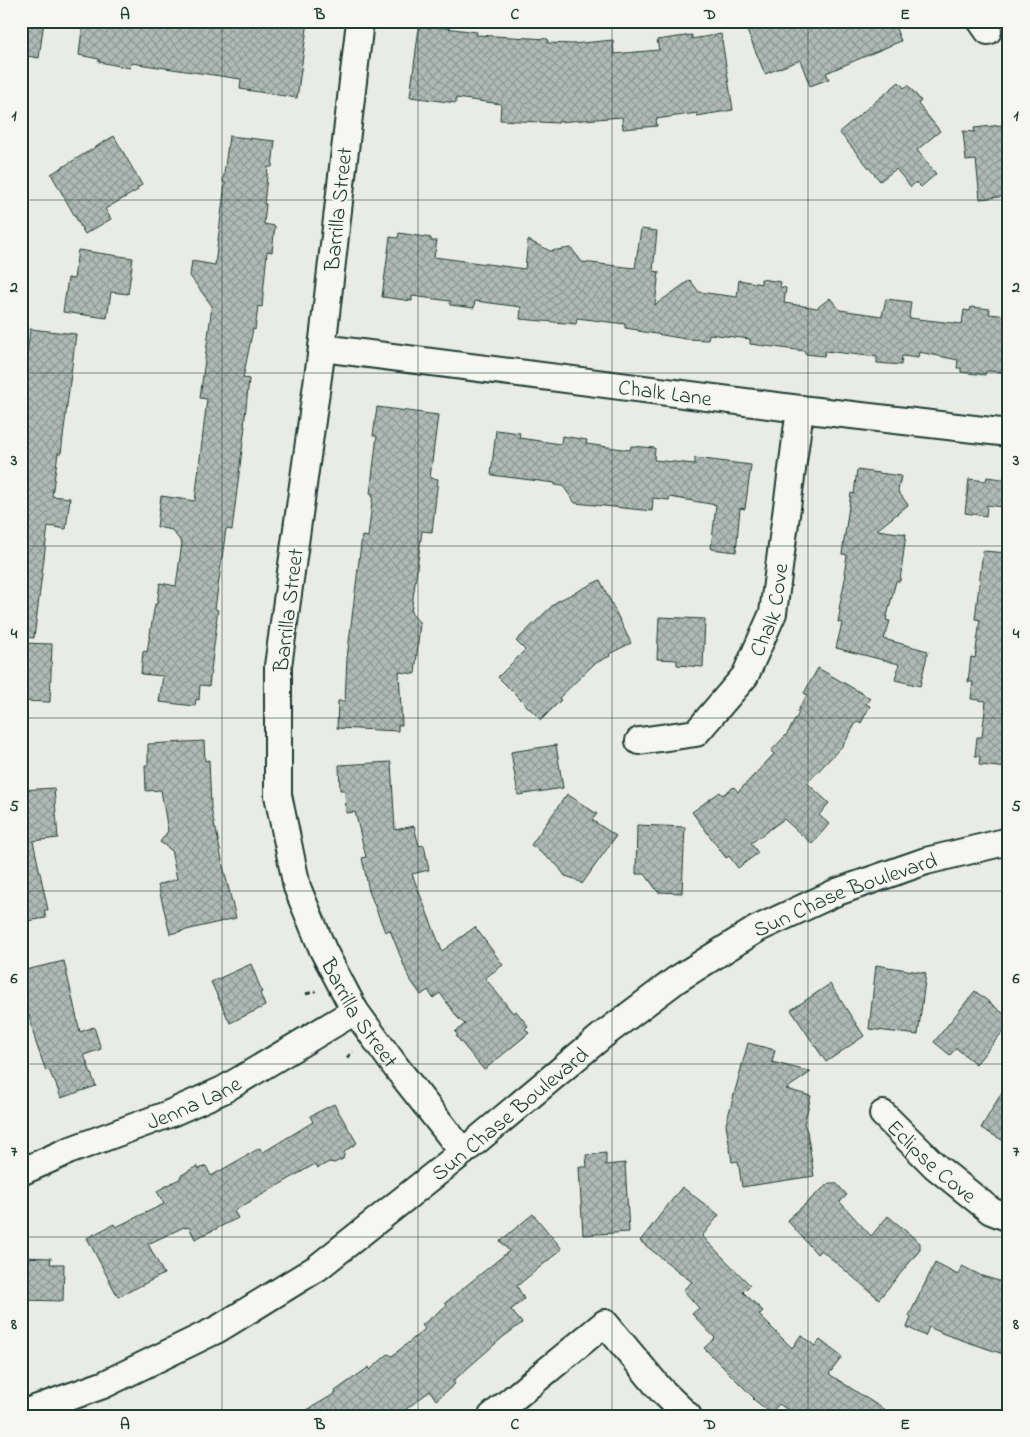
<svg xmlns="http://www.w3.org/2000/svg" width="1030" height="1437" viewBox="0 0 1030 1437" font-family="'Indie Flower',sans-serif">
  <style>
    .building { fill: url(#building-cross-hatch); stroke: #1f3d34 }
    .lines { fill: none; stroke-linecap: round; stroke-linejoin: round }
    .minor-casing { stroke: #1f3d34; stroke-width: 30 }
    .path { stroke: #1f3d34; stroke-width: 3; stroke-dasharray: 5 4; stroke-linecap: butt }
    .minor { stroke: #f6f6f2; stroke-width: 26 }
    .grid { fill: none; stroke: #1f3d34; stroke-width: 1; stroke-opacity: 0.55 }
    .labels { text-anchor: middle; stroke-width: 4; stroke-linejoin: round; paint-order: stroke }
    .street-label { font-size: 22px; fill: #1f3d34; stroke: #f6f6f2 }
    .neatline { fill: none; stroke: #1f3d34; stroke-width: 2 }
    .grid-label { font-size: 16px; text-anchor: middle; font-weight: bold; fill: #1f3d34 }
  </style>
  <defs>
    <pattern id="building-cross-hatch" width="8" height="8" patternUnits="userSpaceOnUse" patternTransform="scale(1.25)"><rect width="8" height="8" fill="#b0bab5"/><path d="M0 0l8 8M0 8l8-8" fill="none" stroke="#8f9894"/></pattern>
  </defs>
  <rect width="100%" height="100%" fill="#e9ebe7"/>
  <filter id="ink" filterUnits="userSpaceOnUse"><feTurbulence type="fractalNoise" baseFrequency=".02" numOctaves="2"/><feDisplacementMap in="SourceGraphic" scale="10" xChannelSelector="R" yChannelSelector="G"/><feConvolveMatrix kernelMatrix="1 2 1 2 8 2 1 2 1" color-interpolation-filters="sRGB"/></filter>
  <g filter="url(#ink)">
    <!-- building -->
    <g class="building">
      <path d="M21 21H44L39 58 21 55Z"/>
      <path d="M83 21H308L297 98 240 89 241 79 131 63 130 68 99 62V59L79 55Z"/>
      <path d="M743 21H893L901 41 826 73 829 79 810 86 800 60 765 74Z"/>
      <path d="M429 26 477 32 476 35 548 39V43L572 44 613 40 614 54 659 50 657 40 692 35V39L721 34 733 110 697 116V113L656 119 657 126 623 129 622 117 558 122V123L500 120 501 104 456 98V103L410 97 419 27 429 28Z"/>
      <path d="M899 82 904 88 908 85 921 101 918 104 940 131 917 150 936 174 921 187 916 182 911 187 896 169 880 181 839 132Z"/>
      <path d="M1002 125V128L1009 127V196L980 199 976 160 966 161 963 131 975 132 974 128Z"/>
      <path d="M114 136 142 185 137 188 138 190 105 209 111 219 85 234 51 174Z"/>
      <path d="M229 136 275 141 272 167H268L264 204H266L264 224 275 226 272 252 267 251 262 307 258 306 255 330 253 329 243 378 249 379 244 426H245L232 530 226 529 215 609 218 610 216 622H217L209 686 200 685 199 700 196 699 195 706 159 702 163 676 141 674 143 651 147 652 155 604H157L160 583 176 586 182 543 172 530 157 527 161 496 195 501 207 399 200 398 212 306 190 276 192 261 215 265 225 183 223 182Z"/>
      <path d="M641 229 657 231 653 271 659 272 655 305 690 280 699 292 737 297 739 280 761 284V279L781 282 780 287 786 288 784 303 817 308 830 298 840 310 882 316 886 299 911 302 909 318 962 324 964 310 970 311 971 307 990 309 989 314 1009 316 1003 372 986 371 985 375 961 372V368H957L958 360 919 352 918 358 902 356 901 365 877 363V357L825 351 824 356 805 354V351L750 344V339L709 334 708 340 686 339 638 331V330L625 328V324L577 318 576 324 520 319 521 307 475 301 474 308 450 305V301L412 296V301L382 297 390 237 398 238 399 233 431 238V241H437L434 257 525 269 528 240 550 251 571 248 582 262 635 268Z"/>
      <path d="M78 250 133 258 128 294 111 292 107 318 63 312 68 278 74 279Z"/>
      <path d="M30 329 76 334 61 453H58L52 496 70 498 66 529 48 526 34 638 21 637V408Z"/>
      <path d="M377 407 438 415 430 478 438 479 432 532 422 531 411 613 420 623 415 674 399 672 402 725H398V731L337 728 338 701H345L347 658 362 536 368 537 373 494H370L377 436H373Z"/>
      <path d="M496 430 520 433 519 438 561 444 562 436 587 440 586 444 630 450 631 446 655 448 654 460 695 464V458L751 465 745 509 740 508 736 552 711 549 716 505 670 497 669 500 653 498 652 511 575 503 563 486 555 485V483L491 475Z"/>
      <path d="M857 470 901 476 898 491 908 505 877 530 906 534 900 581H896L886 620 890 621 884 639 928 651 920 686 895 680 899 664 836 648 842 623 838 622 840 611 839 609 846 574H844L847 555 842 554 851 493 854 494Z"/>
      <path d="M987 477 1009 480V508L987 505 986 516 965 513 969 479 986 481Z"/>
      <path d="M983 551 1009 553V768L979 765 980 756H975L977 737H982L986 701 971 699 973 682H968L971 657 975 658 980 620 975 619Z"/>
      <path d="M600 580 631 643 609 654 610 656 594 664 559 698 561 700 541 720 498 677 525 650 516 641 556 602Z"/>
      <path d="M659 617 705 619 703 667 677 665V660L657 659Z"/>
      <path d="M21 643 52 644 50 702 21 701Z"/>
      <path d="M818 668 870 698 866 704 870 706 861 723 857 721 844 744 807 783 829 803 819 815 829 824 812 844 784 819 751 843 758 853 738 868 729 856 726 858 692 812 720 792 722 795 734 787 738 792 774 754 771 751 787 734 799 713 797 712 807 695 804 693Z"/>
      <path d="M204 741 205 761 209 760 211 807 215 829H216L223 866 236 918 170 934 158 885 177 879 171 850 160 842 168 831 161 790 146 791 145 765H148V744Z"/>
      <path d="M556 745 563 788 518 795 511 752Z"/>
      <path d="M391 762 395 830 414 826 419 846 424 845 429 870 412 874 442 951 475 927 503 965 485 978 513 1013 516 1011 528 1026 525 1029 529 1033 484 1070 456 1036 458 1035 455 1032 465 1024 458 1018 440 993 433 998 428 990 421 995 409 978 390 930 385 932 369 891 362 858 366 857 355 812 346 813 345 790H340L339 765Z"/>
      <path d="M54 788 58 838 33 841 48 910H44L46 918 21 922V790Z"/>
      <path d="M567 794 597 814 592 820 616 836 582 884 575 879 565 876 558 866 531 845Z"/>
      <path d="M637 825 685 827 682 893 658 892 645 874H636Z"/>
      <path d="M64 961 80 1032 94 1027 101 1049 84 1055 96 1086 61 1098 54 1079H53L49 1070 46 1071 36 1043 29 1015H27L21 988V971Z"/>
      <path d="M251 964 262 992 260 993 265 1006 230 1023 211 982Z"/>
      <path d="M876 965 926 973 918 1035 869 1029Z"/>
      <path d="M830 984 864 1036 826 1062 791 1010Z"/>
      <path d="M975 991 1009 1018V1024L976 1064 956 1048 950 1055 934 1042Z"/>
      <path d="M748 1043 775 1050 772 1062 811 1072 786 1089 811 1096 804 1124 807 1131 814 1176 742 1187 738 1161 732 1162 726 1124Z"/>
      <path d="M1009 1080V1144L981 1128Z"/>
      <path d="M334 1104 357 1143 345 1151 343 1159 334 1163 329 1162 318 1168 315 1164 234 1211 238 1218 195 1239 189 1227 185 1228 184 1227 148 1244 164 1274 118 1297 87 1238 114 1224 116 1227 164 1204 157 1191 181 1178 180 1176 197 1166 199 1169 206 1166 211 1176 260 1148 262 1153 313 1122 310 1116Z"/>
      <path d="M606 1153V1165L625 1163 629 1232 583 1235 579 1167H587L586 1155Z"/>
      <path d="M829 1183H836L847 1195 840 1202 871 1236 888 1216 920 1243V1250L879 1299 821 1250 817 1254 787 1220Z"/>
      <path d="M682 1187 719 1215 702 1236 750 1285 743 1292 763 1311 759 1315 792 1348 801 1335 815 1346 820 1340 842 1357 829 1374 894 1416H797L779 1404 771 1413 753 1399 754 1398 704 1348 715 1338 692 1314 699 1308 683 1290 692 1282 640 1241Z"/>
      <path d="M533 1214 562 1249 517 1286 524 1299 511 1310 522 1323 503 1337 453 1381 455 1384 436 1400 430 1391 397 1416H297L336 1393 335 1391 369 1367 370 1370 388 1354 392 1356 425 1329 422 1325 447 1305 445 1303 509 1251 500 1241Z"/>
      <path d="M21 1257 51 1258 50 1264H64L63 1301 21 1300Z"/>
      <path d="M935 1263 958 1275 962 1266 982 1276 1009 1284V1356L944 1334 929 1327 925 1336 907 1327 911 1318 909 1316Z"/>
    </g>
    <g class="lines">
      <!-- minor casing -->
      <g class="minor-casing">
        <g id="minor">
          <path id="s1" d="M360 21 322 348 278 666V795L297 887 323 950 355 1011 396 1067 463 1152"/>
          <path d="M981 21 988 31"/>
          <path id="s2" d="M322 348 800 409 1009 433"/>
          <path id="s3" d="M639 741 696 733 745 676 773 613 800 409"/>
          <path id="s4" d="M883 1114 935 1166 991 1211 1009 1218"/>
          <path id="s5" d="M21 1172 68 1151 169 1114 223 1090 355 1011"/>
          <path id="s6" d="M21 1414 103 1385 218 1329 317 1268 463 1152 603 1035 676 980 757 929 837 892 926 861 1009 841"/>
          <path d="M492 1416 605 1323 660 1389 688 1416"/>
        </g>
      </g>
      <!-- path -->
      <g class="path">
        <path d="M306 994 316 991"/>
        <path d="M347 1058 353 1051"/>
      </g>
      <!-- minor -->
      <use href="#minor" class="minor"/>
    </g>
  </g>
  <!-- grid -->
  <path class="grid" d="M222 21V1416M418 21V1416M612 21V1416M808 21V1416M21 200H1009M21 373H1009M21 546H1009M21 718H1009M21 891H1009M21 1064H1009M21 1237H1009"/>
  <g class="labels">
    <!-- street labels -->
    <g class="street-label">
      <text transform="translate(337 209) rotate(-84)" y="8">Barrilla Street</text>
      <text dy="8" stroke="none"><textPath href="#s2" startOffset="346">Chalk Lane</textPath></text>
      <text dy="8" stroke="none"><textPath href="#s3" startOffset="204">Chalk Cove</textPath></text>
      <text transform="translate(287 610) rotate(-83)" y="8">Barrilla Street</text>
      <text dy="8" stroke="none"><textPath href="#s6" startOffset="982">Sun Chase Boulevard</textPath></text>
      <text dy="8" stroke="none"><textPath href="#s1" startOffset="1014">Barrilla Street</textPath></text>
      <text dy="8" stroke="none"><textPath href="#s5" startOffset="186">Jenna Lane</textPath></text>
      <text dy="8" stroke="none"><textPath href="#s6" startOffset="578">Sun Chase Boulevard</textPath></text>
      <text dy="8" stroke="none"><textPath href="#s4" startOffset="68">Eclipse Cove</textPath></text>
    </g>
  </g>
  <!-- margin -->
  <rect width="1030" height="1437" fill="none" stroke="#f6f6f2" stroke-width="55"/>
  <rect x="28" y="28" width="974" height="1382" class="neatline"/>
  <g class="grid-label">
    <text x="125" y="19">A</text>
    <text x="320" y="19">B</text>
    <text x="515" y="19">C</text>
    <text x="710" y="19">D</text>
    <text x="905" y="19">E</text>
    <text x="14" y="120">1</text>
    <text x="1016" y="120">1</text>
    <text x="14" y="292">2</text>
    <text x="1016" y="292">2</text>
    <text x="14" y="465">3</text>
    <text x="1016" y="465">3</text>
    <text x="14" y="638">4</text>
    <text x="1016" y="638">4</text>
    <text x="14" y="811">5</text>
    <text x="1016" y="811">5</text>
    <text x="14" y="983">6</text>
    <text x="1016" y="983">6</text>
    <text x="14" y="1156">7</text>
    <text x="1016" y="1156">7</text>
    <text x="14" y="1329">8</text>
    <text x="1016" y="1329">8</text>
    <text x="125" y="1429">A</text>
    <text x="320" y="1429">B</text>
    <text x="515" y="1429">C</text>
    <text x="710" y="1429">D</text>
    <text x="905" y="1429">E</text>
  </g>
</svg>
